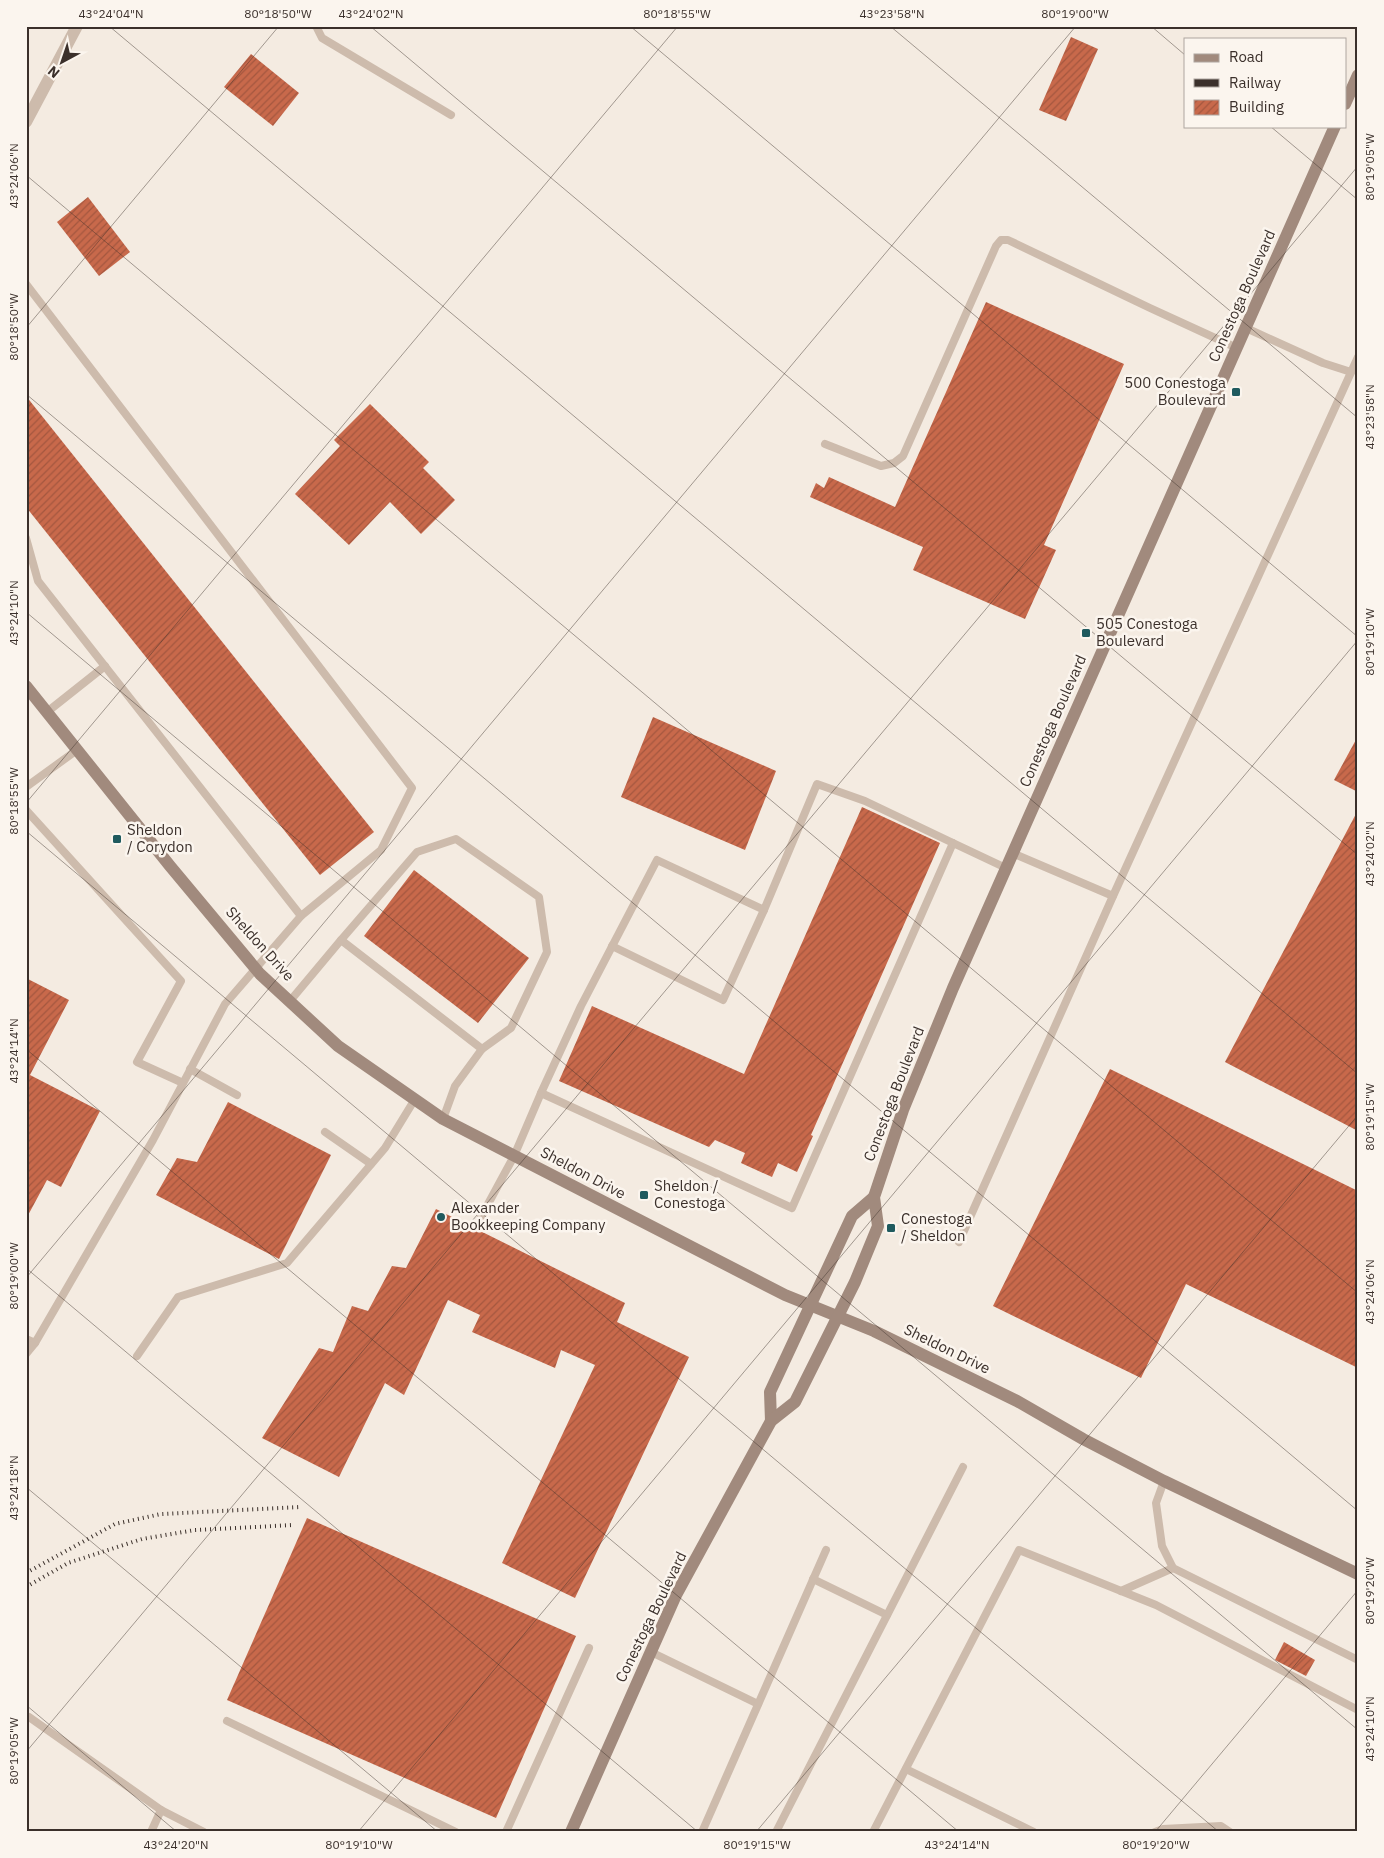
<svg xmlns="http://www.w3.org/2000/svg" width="1384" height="1858" viewBox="0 0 1384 1858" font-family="'IBM Plex Sans',sans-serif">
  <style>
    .building { fill: url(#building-hatch) }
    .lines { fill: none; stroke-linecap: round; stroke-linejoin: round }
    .lane { stroke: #cdbbac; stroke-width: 8 }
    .street { stroke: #cdbbac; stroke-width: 12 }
    .secondary { stroke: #a18a7d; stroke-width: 12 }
    .rail { stroke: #3b302b; stroke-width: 4; stroke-dasharray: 1 4; stroke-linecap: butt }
    .ticks { fill: none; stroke: #3b302b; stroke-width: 1; stroke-opacity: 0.45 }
    .poi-dot { fill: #1f5a5e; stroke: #fbf5ee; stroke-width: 2 }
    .labels { text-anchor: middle; stroke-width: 5; stroke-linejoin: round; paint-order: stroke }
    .street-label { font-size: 15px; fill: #3b302b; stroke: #fbf5ee }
    .poi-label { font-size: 15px; fill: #3b302b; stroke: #fbf5ee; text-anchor: start }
    .neatline { fill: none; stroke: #3b302b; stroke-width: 2 }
    .ticks-label { font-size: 12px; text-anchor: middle; fill: #3b302b }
  </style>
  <defs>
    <pattern id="building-hatch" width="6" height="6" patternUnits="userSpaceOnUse" patternTransform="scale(1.25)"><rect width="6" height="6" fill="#c8694b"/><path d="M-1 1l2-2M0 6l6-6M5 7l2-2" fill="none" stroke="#a4573f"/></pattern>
  </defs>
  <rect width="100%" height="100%" fill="#f4ebe1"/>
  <!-- building -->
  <g class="building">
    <path d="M1071 37 1098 49 1066 121 1039 110Z"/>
    <path d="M251 54 299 93 273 126 224 87Z"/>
    <path d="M88 197 130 252 99 276 57 222Z"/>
    <path d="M986 302 1124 364 1044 545 1056 550 1025 619 913 570 923 547 810 497 816 483 824 488 829 477 895 507Z"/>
    <path d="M26 396 374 832 320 875 26 507Z"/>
    <path d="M370 404 429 462 423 468 455 500 421 534 390 502 349 545 295 494 340 446 334 440Z"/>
    <path d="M653 717 776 771 745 850 621 797Z"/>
    <path d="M1358 736V792L1334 780Z"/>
    <path d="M862 807 940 843 811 1135 813 1136 797 1172 778 1163 772 1177 741 1163 745 1153 715 1140 709 1147 559 1081 592 1006 744 1074Z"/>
    <path d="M1358 810V1131L1225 1062Z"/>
    <path d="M414 870 529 958 478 1023 364 936Z"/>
    <path d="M26 978 69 1000 30 1075 100 1111 61 1187 47 1180 26 1219Z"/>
    <path d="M1110 1069 1358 1191V1368L1186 1284 1141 1378 993 1306Z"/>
    <path d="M228 1102 331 1155 279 1259 156 1195 177 1158 197 1162Z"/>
    <path d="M436 1209 625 1303 617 1322 689 1357 575 1598 502 1563 595 1365 561 1350 555 1368 472 1332 480 1315 448 1300 404 1395 385 1383 339 1477 262 1438 319 1348 333 1352 352 1306 368 1311 392 1266 406 1268Z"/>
    <path d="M307 1518 576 1636 496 1818 227 1700Z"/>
    <path d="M1284 1642 1315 1660 1306 1676 1275 1660Z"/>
  </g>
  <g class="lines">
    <!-- lane -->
    <g class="lane">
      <path d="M316 26 322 38 451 115"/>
      <path d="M26 284 412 788 381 850 301 916"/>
      <path d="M1246 328 1323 363 1351 372"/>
      <path d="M825 444 881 466 894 463 903 456 996 246 1001 240H1008L1150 308 1237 348"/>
      <path d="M26 538 38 581 301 916 225 1004 153 1140 35 1343 26 1339"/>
      <path d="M47 712 105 666"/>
      <path d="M26 787 77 750"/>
      <path d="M26 810 181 981 137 1062 183 1083"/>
      <path d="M1012 853 1113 896"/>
      <path d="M341 940 417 852 456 839 539 897 547 952 511 1028 482 1049"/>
      <path d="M612 946 723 1000 764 910"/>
      <path d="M290 1001 341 940 482 1049 455 1086 443 1119"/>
      <path d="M190 1069 237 1095"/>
      <path d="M541 1093 581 1006 657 860 764 910 817 784 865 801 953 843"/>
      <path d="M325 1132 371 1164"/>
      <path d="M481 1217 514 1156 541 1093 792 1208 953 843 1006 868"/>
      <path d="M959 1242 1113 896 1358 357"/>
      <path d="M26 1354 35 1343"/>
      <path d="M137 1356 178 1297 287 1263 385 1148 415 1099"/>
      <path d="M1164 1481 1156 1503 1162 1546 1173 1568 1358 1660"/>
      <path d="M813 1579 887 1615"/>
      <path d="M1121 1591 1173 1568"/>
      <path d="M651 1652 758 1704"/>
      <path d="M29 1717 161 1810 204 1832"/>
      <path d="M227 1721 456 1832"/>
      <path d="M906 1769 1034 1832"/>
      <path d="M151 1832 161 1810"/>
      <path d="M506 1832 589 1648"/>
      <path d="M702 1832 826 1550"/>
      <path d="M776 1832 963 1467"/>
      <path d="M873 1832 1019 1550 1156 1605 1358 1710"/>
      <path d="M1155 1832 1163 1829 1221 1826 1230 1832"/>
    </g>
    <!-- street -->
    <path class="street" d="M26 122 77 26"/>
    <!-- secondary -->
    <g class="secondary">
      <path d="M1345 104 1358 75"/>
      <path d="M26 686 170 866 260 974 338 1046 443 1119 785 1295 874 1331 1017 1401 1083 1439 1164 1481 1358 1574"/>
      <path d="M771 1421 770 1392 852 1216 874 1197"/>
      <path d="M571 1832 676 1595 771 1421 795 1402 855 1282 878 1226 874 1197 903 1110 953 988 1335 126"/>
    </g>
    <!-- rail -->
    <g class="rail">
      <path d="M26 1573 115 1524 161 1514 300 1507"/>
      <path d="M26 1587 68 1563 142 1539 195 1530 293 1525"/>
    </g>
  </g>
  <!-- ticks -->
  <path class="ticks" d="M109 26 1358 1074M370 26 1358 855M630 26 1358 637M890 26 1358 418M1151 26 1185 55M1270 126 1358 200M26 175 1358 1293M26 328 279 26M26 394 1358 1511M26 612 1358 1730M26 803 678 26M26 831 1219 1832M26 1049 959 1832M26 1268 698 1832M26 1278 1076 26M26 1487 438 1832M26 1705 177 1832M26 1752 1358 166M358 1832 1358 640M756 1832 1358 1115M1155 1832 1358 1590"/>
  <!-- markers -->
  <g class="poi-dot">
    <rect x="1231" y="387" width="10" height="10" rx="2.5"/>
    <rect x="1081" y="628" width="10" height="10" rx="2.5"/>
    <rect x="112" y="834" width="10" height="10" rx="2.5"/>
    <rect x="639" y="1190" width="10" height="10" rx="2.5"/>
    <circle cx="441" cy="1217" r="5"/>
    <rect x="886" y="1223" width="10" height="10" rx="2.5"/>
  </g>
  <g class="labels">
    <!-- street labels -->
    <g class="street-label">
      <text transform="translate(1242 296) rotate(-66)" y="5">Conestoga Boulevard</text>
      <text transform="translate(1053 721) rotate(-66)" y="5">Conestoga Boulevard</text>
      <text transform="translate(260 944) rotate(48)" y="5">Sheldon Drive</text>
      <text transform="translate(894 1094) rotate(-69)" y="5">Conestoga Boulevard</text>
      <text transform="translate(583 1173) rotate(28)" y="5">Sheldon Drive</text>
      <text transform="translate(947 1349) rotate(26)" y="5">Sheldon Drive</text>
      <text transform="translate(651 1617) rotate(-64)" y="5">Conestoga Boulevard</text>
    </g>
    <!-- poi labels -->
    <g class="poi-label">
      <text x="1226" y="388" text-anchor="end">500 Conestoga<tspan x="1226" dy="17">Boulevard</tspan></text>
      <text x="1096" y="629">505 Conestoga<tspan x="1096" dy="17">Boulevard</tspan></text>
      <text x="127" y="835">Sheldon<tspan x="127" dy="17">/ Corydon</tspan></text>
      <text x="654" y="1191">Sheldon /<tspan x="654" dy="17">Conestoga</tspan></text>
      <text x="451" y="1213">Alexander<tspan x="451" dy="17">Bookkeeping Company</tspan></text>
      <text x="901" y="1224">Conestoga<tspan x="901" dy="17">/ Sheldon</tspan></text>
    </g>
  </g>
  <!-- border -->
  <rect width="1384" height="1858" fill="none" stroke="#fbf5ee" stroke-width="55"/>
  <!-- legend -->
  <rect x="1184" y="38" width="162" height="90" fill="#fbf5ee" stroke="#aea6a0"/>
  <rect x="1194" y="54" width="25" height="8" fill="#a18a7d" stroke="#aea6a0"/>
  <text x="1229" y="62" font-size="15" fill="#3b302b">Road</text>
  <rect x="1194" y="79" width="25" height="8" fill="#3b302b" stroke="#aea6a0"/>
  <text x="1229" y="88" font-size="15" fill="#3b302b">Railway</text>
  <rect x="1194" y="100" width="25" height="15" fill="url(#building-hatch)" stroke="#aea6a0"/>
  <text x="1229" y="112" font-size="15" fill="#3b302b">Building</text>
  <!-- north arrow -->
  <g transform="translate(62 62) rotate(220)" stroke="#fbf5ee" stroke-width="4" paint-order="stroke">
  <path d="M0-4L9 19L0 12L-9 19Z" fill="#3b302b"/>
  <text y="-8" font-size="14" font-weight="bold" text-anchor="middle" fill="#3b302b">N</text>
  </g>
  <rect x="28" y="28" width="1328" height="1802" class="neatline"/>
  <g class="ticks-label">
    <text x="111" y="18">43°24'04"N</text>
    <text x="278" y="18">80°18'50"W</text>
    <text x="371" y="18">43°24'02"N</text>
    <text x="677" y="18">80°18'55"W</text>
    <text x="892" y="18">43°23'58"N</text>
    <text x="1075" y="18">80°19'00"W</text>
    <text transform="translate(1370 167) rotate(-90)" y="4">80°19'05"W</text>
    <text transform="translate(14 176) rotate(-90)" y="4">43°24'06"N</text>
    <text transform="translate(14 327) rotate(-90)" y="4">80°18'50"W</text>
    <text transform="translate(1370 417) rotate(-90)" y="4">43°23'58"N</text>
    <text transform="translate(14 613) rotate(-90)" y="4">43°24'10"N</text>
    <text transform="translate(1370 642) rotate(-90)" y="4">80°19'10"W</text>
    <text transform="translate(14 801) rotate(-90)" y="4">80°18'55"W</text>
    <text transform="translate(1370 854) rotate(-90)" y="4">43°24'02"N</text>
    <text transform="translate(14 1051) rotate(-90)" y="4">43°24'14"N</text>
    <text transform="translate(1370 1117) rotate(-90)" y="4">80°19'15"W</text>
    <text transform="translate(14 1276) rotate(-90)" y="4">80°19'00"W</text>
    <text transform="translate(1370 1292) rotate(-90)" y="4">43°24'06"N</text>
    <text transform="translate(14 1488) rotate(-90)" y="4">43°24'18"N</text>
    <text transform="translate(1370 1591) rotate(-90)" y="4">80°19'20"W</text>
    <text transform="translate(1370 1729) rotate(-90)" y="4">43°24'10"N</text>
    <text transform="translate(14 1751) rotate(-90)" y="4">80°19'05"W</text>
    <text x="176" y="1849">43°24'20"N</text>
    <text x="359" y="1849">80°19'10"W</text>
    <text x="757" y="1849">80°19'15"W</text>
    <text x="957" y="1849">43°24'14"N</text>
    <text x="1156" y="1849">80°19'20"W</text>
  </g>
</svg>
